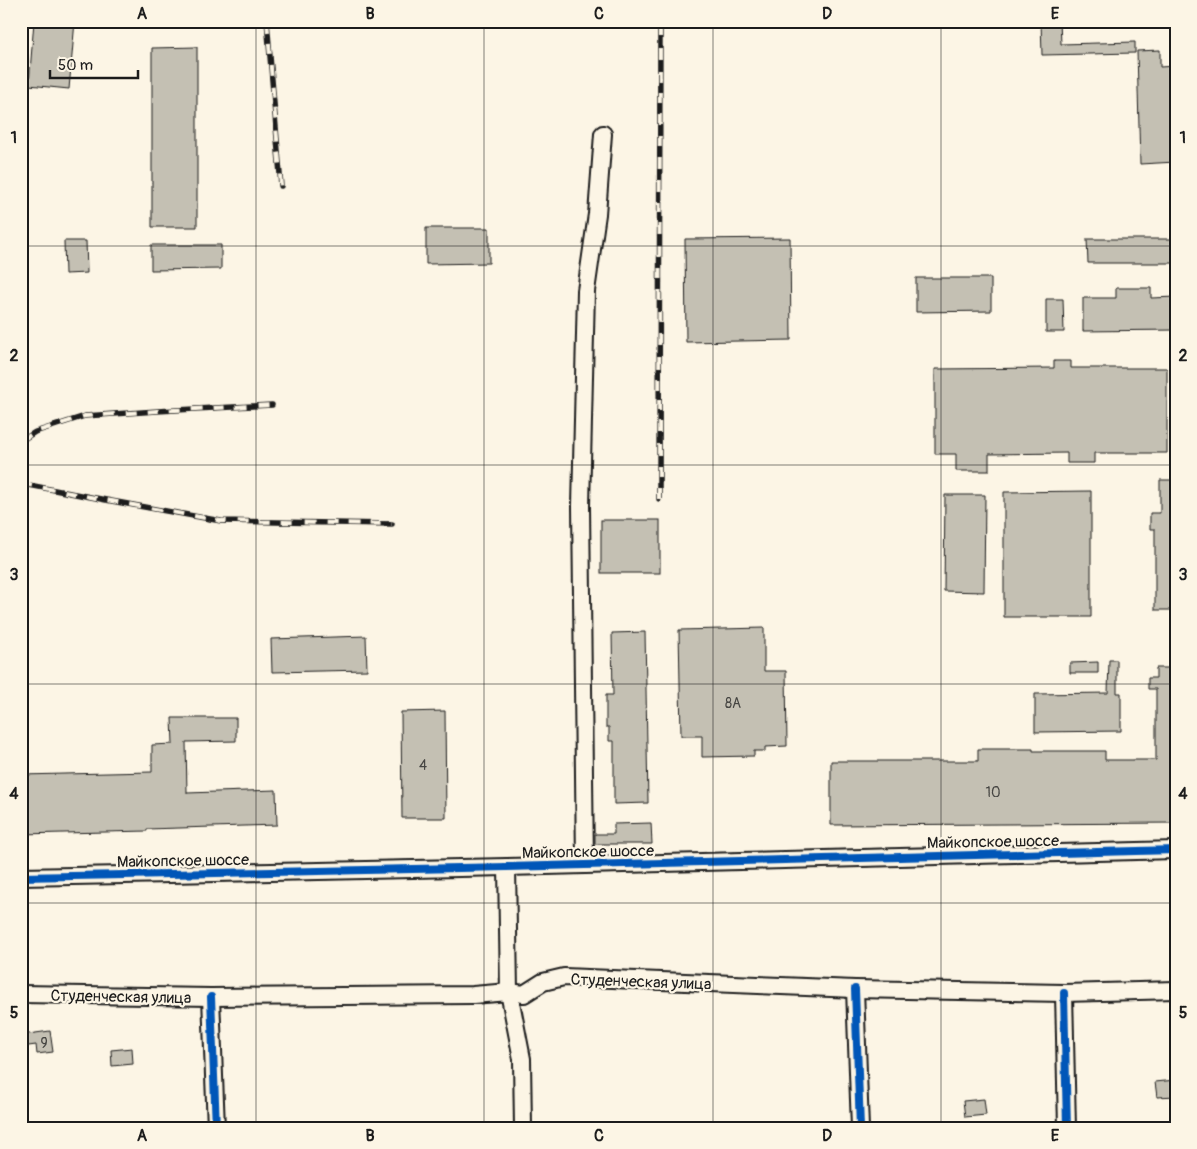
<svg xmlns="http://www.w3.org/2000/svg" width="1197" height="1149" viewBox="0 0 1197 1149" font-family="Pangolin,sans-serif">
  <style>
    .building { fill: #c4c0b3; stroke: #1c1c1c }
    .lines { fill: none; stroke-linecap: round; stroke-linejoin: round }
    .minor-casing { stroke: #1c1c1c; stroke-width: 20 }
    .minor { stroke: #fcf5e5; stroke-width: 16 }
    .rail-casing { stroke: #1c1c1c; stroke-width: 5.5 }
    .rail { stroke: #fcf5e5; stroke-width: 4; stroke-dasharray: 11; stroke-linecap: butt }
    .cycleway-casing { stroke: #fcf5e5; stroke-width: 11 }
    .cycleway { stroke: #0057b8; stroke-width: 8 }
    .grid { fill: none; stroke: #1c1c1c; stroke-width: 1; stroke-opacity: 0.55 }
    .labels { text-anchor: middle; stroke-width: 4.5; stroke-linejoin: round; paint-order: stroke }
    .number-label { font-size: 14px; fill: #464542 }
    .street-label { font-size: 16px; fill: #1c1c1c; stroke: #fcf5e5 }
    .neatline { fill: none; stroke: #1c1c1c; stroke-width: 2 }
    .grid-label { font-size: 16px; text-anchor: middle; font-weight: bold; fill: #1c1c1c }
  </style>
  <rect width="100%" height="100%" fill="#fcf5e5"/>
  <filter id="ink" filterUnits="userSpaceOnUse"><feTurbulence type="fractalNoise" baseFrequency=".02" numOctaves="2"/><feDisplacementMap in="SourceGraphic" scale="10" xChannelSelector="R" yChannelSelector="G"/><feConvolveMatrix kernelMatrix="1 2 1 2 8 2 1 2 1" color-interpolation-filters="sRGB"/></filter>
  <g filter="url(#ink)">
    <!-- building -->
    <g class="building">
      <path d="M34 21H75L69 89 29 85Z"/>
      <path d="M1041 21H1060L1061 44 1135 42V53L1042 55Z"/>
      <path d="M197 47V227H152V48Z"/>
      <path d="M1160 50V67L1176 66V162L1140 164 1137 51Z"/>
      <path d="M426 228H489V263L426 264Z"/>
      <path d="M790 238 791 340 686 342 685 239Z"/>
      <path d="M1087 239H1176V263H1088Z"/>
      <path d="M64 241H86L87 273 65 274Z"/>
      <path d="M151 245H221V269L151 270Z"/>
      <path d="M916 278H991V311L916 312Z"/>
      <path d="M1116 288H1151V298L1176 297V330L1083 331V298H1116Z"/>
      <path d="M1046 299H1063L1064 332H1046Z"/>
      <path d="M1054 361H1071V368H1167V453H1094V463H1067V453L989 454V471H956V454H935V369L1054 368Z"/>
      <path d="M1160 480H1176V610H1155V529H1150V513H1160Z"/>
      <path d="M1091 491V617H1004V492Z"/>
      <path d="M945 495H985L984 592 944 591Z"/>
      <rect x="601" y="520" width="59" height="53"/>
      <path d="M764 628V671H786L787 746 765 747V751H754V756L702 757V736H681L679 630Z"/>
      <path d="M645 632 648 803 614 804V741H609V727H606V695H613L612 633Z"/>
      <path d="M366 636 367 670 272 672 271 639Z"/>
      <path d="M1109 660H1117V693H1121V731L1035 732V694L1108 693Z"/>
      <path d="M1098 662V673H1070V663Z"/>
      <path d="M1156 668H1176V823L831 825V761H978V749H1033V751H1105V760H1156V689H1148V678H1156Z"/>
      <path d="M445 711 446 818H402L401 712Z"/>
      <path d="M172 718H236V741L186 742 187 793 276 790 277 825 147 829V831L21 834V775L152 772V745L173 744Z"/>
      <path d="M651 823 652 844H595V834H614V824Z"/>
      <path d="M50 1031 53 1052 37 1054 36 1045 21 1047V1035Z"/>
      <path d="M132 1048 133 1064 112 1066 111 1050Z"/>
      <path d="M1176 1080V1096L1157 1097 1155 1082Z"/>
      <path d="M984 1099 986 1115 965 1117 963 1101Z"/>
    </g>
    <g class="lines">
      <!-- minor casing -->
      <g class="minor-casing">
        <g id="minor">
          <path d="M585 865 581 506 586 291 597 214 603 134"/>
          <path d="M507 867 509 992 522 1059 523 1128"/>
          <path d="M21 877 124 875 507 867 1176 850"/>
          <path d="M855 989 860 1128"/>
          <path d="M1064 993 1067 1128"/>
          <path d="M21 994 211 997 473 995 509 992 524 994 543 982 564 977 855 989 1064 993 1176 990"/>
          <path d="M211 997 216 1128"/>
        </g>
      </g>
      <!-- minor -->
      <use href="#minor" class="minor"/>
      <!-- rail casing -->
      <g class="rail-casing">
        <g id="rail">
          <path d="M267 21 281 186"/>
          <path d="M21 441 35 432 85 416 157 411 272 405"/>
          <path d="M21 485H29L106 500 221 521 392 524"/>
          <path d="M659 499 660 21"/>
        </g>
      </g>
      <!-- rail -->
      <use href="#rail" class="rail"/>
      <!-- cycleway casing -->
      <g class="cycleway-casing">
        <g id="cycleway">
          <path d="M21 877 124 875 507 867 1176 850"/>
          <path d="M855 989 860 1128"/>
          <path d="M1064 993 1067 1128"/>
          <path d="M211 997 216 1128"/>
        </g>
      </g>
      <!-- cycleway -->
      <use href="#cycleway" class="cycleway"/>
    </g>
  </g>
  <!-- grid -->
  <path class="grid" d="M256 21V1128M484 21V1128M713 21V1128M941 21V1128M21 246H1176M21 465H1176M21 684H1176M21 903H1176"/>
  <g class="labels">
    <!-- number labels -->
    <g class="number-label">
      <text x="733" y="708">8А</text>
      <text x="423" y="770">4</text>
      <text x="993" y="797">10</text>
      <text x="44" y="1048">9</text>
    </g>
    <!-- street labels -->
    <g class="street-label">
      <text transform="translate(993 841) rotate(-1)" y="6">Майкопское шоссе</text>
      <text transform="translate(588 851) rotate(-1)" y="6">Майкопское шоссе</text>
      <text transform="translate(183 860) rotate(-1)" y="6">Майкопское шоссе</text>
      <text transform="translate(641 981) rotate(2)" y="6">Студенческая улица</text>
      <text transform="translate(121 996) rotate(1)" y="6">Студенческая улица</text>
    </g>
  </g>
  <!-- margin -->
  <rect width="1197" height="1149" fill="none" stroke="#fcf5e5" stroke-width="55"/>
  <!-- scale -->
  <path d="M50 70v8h88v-8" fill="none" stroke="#1c1c1c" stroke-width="2.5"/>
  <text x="58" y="70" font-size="15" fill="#1c1c1c" stroke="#fcf5e5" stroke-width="4" paint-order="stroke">50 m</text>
  <rect x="28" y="28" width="1142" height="1094" class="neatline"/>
  <g class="grid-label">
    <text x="142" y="19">A</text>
    <text x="370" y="19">B</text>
    <text x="599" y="19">C</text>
    <text x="827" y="19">D</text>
    <text x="1055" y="19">E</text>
    <text x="14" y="143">1</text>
    <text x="1183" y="143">1</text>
    <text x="14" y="361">2</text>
    <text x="1183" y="361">2</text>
    <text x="14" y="580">3</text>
    <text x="1183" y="580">3</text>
    <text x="14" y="799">4</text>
    <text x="1183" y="799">4</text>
    <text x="14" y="1018">5</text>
    <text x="1183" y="1018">5</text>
    <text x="142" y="1141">A</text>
    <text x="370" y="1141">B</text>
    <text x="599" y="1141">C</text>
    <text x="827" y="1141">D</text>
    <text x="1055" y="1141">E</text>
  </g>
</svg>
